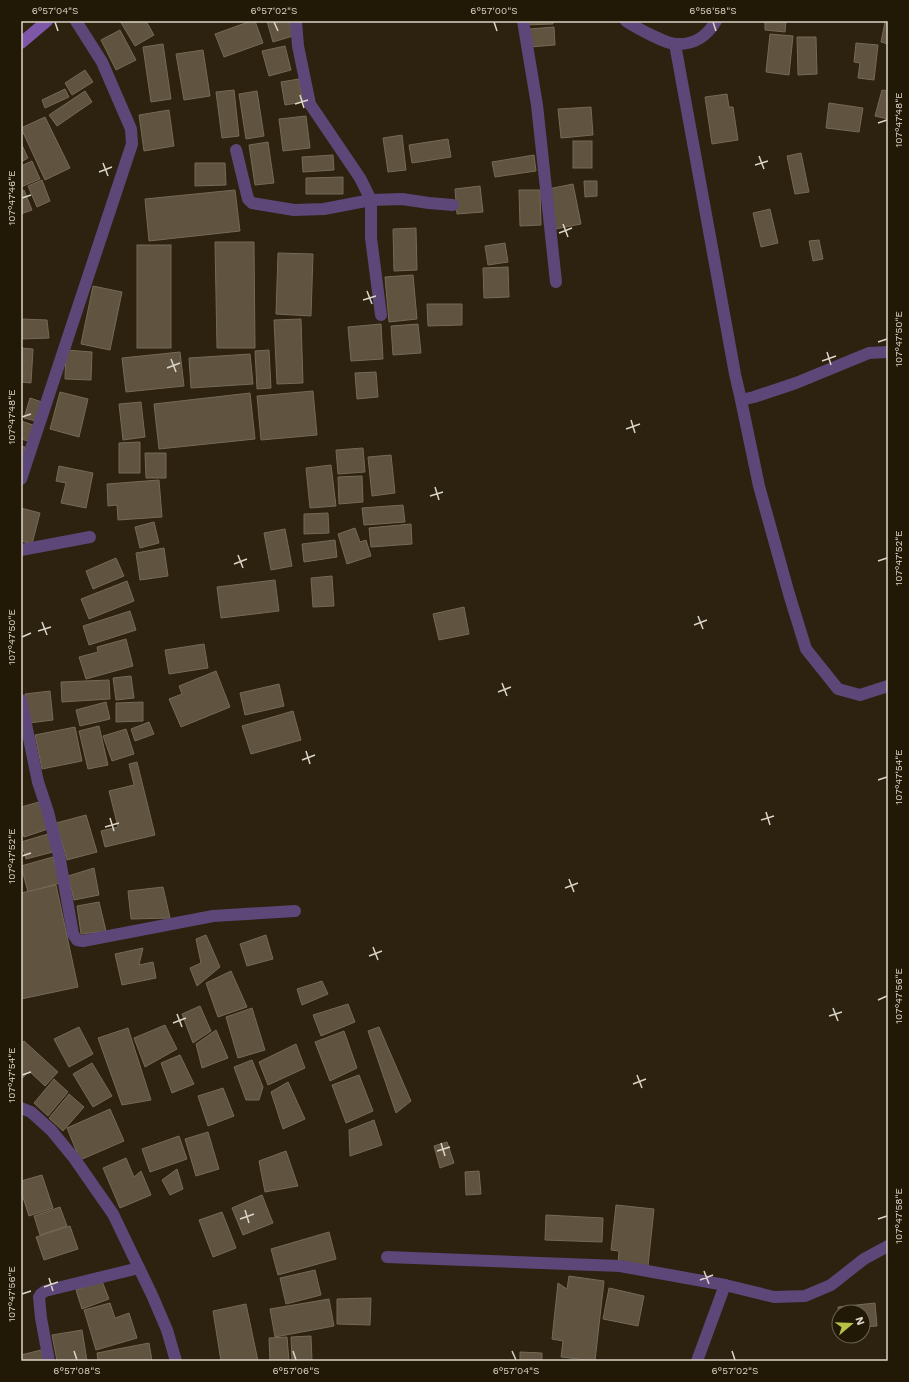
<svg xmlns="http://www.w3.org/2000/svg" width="909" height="1382" viewBox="0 0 909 1382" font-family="'Work Sans',sans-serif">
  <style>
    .building { fill: #605440; stroke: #766955 }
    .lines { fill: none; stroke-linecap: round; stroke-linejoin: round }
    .street { stroke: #5d4678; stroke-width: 12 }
    .secondary { stroke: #7e57a8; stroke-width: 12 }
    .ticks { fill: none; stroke: #dbd4c8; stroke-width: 1.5 }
    .neatline { fill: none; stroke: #dbd4c8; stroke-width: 1.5 }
    .ticks-label { font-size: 10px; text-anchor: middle; fill: #dbd4c8 }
  </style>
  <rect width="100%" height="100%" fill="#2c220f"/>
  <!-- building -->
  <g class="building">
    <path d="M120 21H146L154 35 135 46Z"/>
    <path d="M251 21H255L263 43 224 57 215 34Z"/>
    <path d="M267 21H289L293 36 273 42Z"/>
    <path d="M525 21H553V24L525 25Z"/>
    <path d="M765 21H786L785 32 765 30Z"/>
    <path d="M885 22H888V44L881 42Z"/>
    <path d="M554 27 555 45 530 47 529 29Z"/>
    <path d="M120 30 136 60 116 70 101 40Z"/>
    <path d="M770 34 793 36 789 75 766 72Z"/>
    <path d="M797 37H816L817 74 798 75Z"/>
    <path d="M856 43 878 45 874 80 858 78 860 63 854 62Z"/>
    <path d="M163 44 171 99 151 102 143 47Z"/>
    <path d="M285 46 291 70 269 76 262 51Z"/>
    <path d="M203 50 210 96 184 100 176 54Z"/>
    <path d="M85 70 93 82 72 95 65 83Z"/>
    <path d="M299 79 303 102 285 105 281 82Z"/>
    <path d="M65 89 69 97 45 108 42 100Z"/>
    <path d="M234 90 239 136 222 138 216 92Z"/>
    <path d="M882 90 888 91V119L875 116Z"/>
    <path d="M85 91 92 102 57 126 49 115Z"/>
    <path d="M257 91 264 136 246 139 239 94Z"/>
    <path d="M727 94 729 107H733L738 140 712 144 705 97Z"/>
    <path d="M829 103 863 108 859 132 826 128Z"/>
    <path d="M591 107 593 135 561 138 558 109Z"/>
    <path d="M169 110 174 146 144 151 139 115Z"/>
    <path d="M306 116 310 148 283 151 279 119Z"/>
    <path d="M45 117 70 168 45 180 21 128Z"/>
    <path d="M402 135 406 170 388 172 383 138Z"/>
    <path d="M448 139 451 157 412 163 409 145Z"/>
    <rect x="573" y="141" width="19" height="27"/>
    <path d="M268 142 274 183 255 185 249 145Z"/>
    <path d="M21 143 28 158 21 162Z"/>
    <path d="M801 153 809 192 795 194 787 156Z"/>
    <path d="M333 155 334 170 303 172 302 157Z"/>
    <path d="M534 155 536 171 495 177 492 162Z"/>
    <path d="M32 161 40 179 21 187V166Z"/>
    <path d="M195 163H225L226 185 195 186Z"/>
    <path d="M343 177V194H306V178Z"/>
    <path d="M42 180 50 201 37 207 28 186Z"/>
    <path d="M584 181H597V196L585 197Z"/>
    <path d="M573 184 581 224 556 229 548 189Z"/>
    <path d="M480 186 483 212 457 214 455 189Z"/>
    <path d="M24 190 32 210 21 214V192Z"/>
    <path d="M235 190 240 231 149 241 145 199Z"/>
    <path d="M519 190H540L541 225 520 226Z"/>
    <path d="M770 209 778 243 761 247 753 213Z"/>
    <path d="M416 228 417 270 394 271 393 229Z"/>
    <path d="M819 240 823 259 813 261 809 241Z"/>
    <path d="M215 242H254L255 348H217Z"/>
    <path d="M505 243 508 262 488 265 485 246Z"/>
    <rect x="137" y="245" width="34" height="103"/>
    <path d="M278 253 313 254 311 316 276 314Z"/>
    <path d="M508 267 509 297 484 298 483 268Z"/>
    <path d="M413 275 417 319 389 322 385 277Z"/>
    <path d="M93 286 122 292 110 350 81 344Z"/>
    <path d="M427 304H462V325L428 326Z"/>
    <path d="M21 319 47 320 49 338 21 339Z"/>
    <path d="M301 319 303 383 277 384 274 320Z"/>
    <path d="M381 324 383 359 351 361 348 327Z"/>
    <path d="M418 324 421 353 393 355 391 326Z"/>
    <path d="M21 348 33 349 31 383 21 382Z"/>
    <path d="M66 350 92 352 91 380 65 379Z"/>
    <path d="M269 350 271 388 257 389 255 351Z"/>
    <path d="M180 352 184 386 126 392 122 358Z"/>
    <path d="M250 354 253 384 191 388 189 358Z"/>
    <path d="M376 372 378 397 357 399 355 373Z"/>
    <path d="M313 391 317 435 261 440 257 396Z"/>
    <path d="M60 392 88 399 79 437 50 429Z"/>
    <path d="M250 393 255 439 159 449 154 404Z"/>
    <path d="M30 398 42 402 36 421 24 418Z"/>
    <path d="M141 402 145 437 123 440 119 404Z"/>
    <path d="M21 421 33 425 28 441 21 439Z"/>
    <path d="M140 442V473H119V443Z"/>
    <path d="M21 446 25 447 21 465Z"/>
    <path d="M363 448 365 472 338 474 336 450Z"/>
    <path d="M145 453H166V478H146Z"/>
    <path d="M391 455 395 493 372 496 368 457Z"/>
    <path d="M331 465 336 506 310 508 306 468Z"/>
    <path d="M59 466 93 473 86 508 61 503 66 483 56 481Z"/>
    <path d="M362 476 363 502 339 504 338 477Z"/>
    <path d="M159 480 162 517 118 520 117 505 108 506 107 484Z"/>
    <path d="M403 505 405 522 364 525 362 508Z"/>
    <path d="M21 508 40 513 32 544 21 541Z"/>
    <path d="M328 513 329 533 304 534V514Z"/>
    <path d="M154 522 159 543 140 548 135 527Z"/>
    <path d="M411 524 412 544 371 547 369 528Z"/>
    <path d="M355 528 360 542 366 540 371 556 347 564 338 534Z"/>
    <path d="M285 529 292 566 271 570 264 533Z"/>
    <path d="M335 540 337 557 304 562 302 544Z"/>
    <path d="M164 548 168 576 140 580 136 553Z"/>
    <path d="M116 558 124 576 93 589 86 571Z"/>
    <path d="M332 576 334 606 313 607 311 578Z"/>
    <path d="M275 580 279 611 221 618 217 587Z"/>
    <path d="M127 581 134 601 89 619 81 599Z"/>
    <path d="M464 607 469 634 439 640 433 614Z"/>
    <path d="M130 611 136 630 89 645 83 626Z"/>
    <path d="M126 639 133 666 86 679 79 657 98 652 97 647Z"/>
    <path d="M204 644 208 668 169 674 165 650Z"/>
    <path d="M216 671 230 707 181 727 169 699 182 694 179 686Z"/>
    <path d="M131 676 134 698 116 700 113 678Z"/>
    <path d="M109 680 110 699 62 702 61 682Z"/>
    <path d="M279 684 284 706 245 715 240 693Z"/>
    <path d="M50 691 53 720 29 723 25 694Z"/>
    <path d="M106 702 110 719 80 726 76 710Z"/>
    <path d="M143 702V721L116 722V703Z"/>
    <path d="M293 711 301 740 251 754 242 726Z"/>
    <path d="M149 722 154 734 135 741 131 729Z"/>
    <path d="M99 726 108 765 88 769 79 731Z"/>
    <path d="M75 727 82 761 42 769 35 735Z"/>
    <path d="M126 729 134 754 112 761 103 736Z"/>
    <path d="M137 762 155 835 105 847 101 831 118 827 109 791 134 785 129 764Z"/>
    <path d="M39 802 48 829 24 837 21 828V807Z"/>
    <path d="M86 815 97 852 67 860 56 823Z"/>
    <path d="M48 834 53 852 26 859 21 842Z"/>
    <path d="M53 857 60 883 28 892 21 866Z"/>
    <path d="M94 868 99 895 74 900 68 876Z"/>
    <path d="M56 885 78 987 21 999V893Z"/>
    <path d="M163 887 170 918 131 919 128 891Z"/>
    <path d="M99 902 106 931 81 934 77 906Z"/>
    <path d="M206 935 220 967 197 986 190 968 201 963 196 939Z"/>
    <path d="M266 935 273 959 247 966 240 944Z"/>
    <path d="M143 948 139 965 153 962 156 978 122 985 115 954Z"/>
    <path d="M231 971 247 1007 218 1017 206 983Z"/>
    <path d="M322 981 328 994 302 1005 297 989Z"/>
    <path d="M348 1004 355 1022 321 1036 313 1015Z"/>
    <path d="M200 1006 211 1031 193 1043 182 1014Z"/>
    <path d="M252 1008 265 1050 238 1058 226 1017Z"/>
    <path d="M165 1025 177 1049 145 1067 134 1038Z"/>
    <path d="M79 1027 93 1054 69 1067 54 1039Z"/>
    <path d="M379 1027 411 1101 396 1113 368 1031Z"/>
    <path d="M128 1028 151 1100 122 1105 98 1038Z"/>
    <path d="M216 1030 228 1058 202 1068 196 1044Z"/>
    <path d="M344 1031 357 1068 330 1081 315 1042Z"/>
    <path d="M24 1041 58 1072 45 1086 29 1071 21 1080V1045Z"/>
    <path d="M296 1044 305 1068 268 1085 259 1062Z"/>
    <path d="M180 1055 194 1084 172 1093 161 1063Z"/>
    <path d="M252 1060 263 1087 259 1100H246L234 1067Z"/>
    <path d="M92 1063 112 1096 93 1107 73 1074Z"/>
    <path d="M359 1075 373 1111 346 1123 332 1085Z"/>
    <path d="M54 1079 68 1092 48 1116 34 1103Z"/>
    <path d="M288 1082 305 1119 283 1129 271 1092Z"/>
    <path d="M223 1088 234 1116 208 1126 198 1096Z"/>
    <path d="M69 1094 84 1107 63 1131 49 1118Z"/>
    <path d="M110 1109 124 1141 80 1160 67 1128Z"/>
    <path d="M374 1120 382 1145 350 1156 349 1130Z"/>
    <path d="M208 1132 219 1169 196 1176 185 1139Z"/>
    <path d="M179 1136 187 1159 150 1172 142 1149Z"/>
    <path d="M447 1142 454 1163 440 1168 434 1146Z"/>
    <path d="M286 1151 298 1186 265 1192 259 1161Z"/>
    <path d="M126 1158 134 1177 141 1171 151 1195 120 1208 103 1168Z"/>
    <path d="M177 1169 183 1189 170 1195 162 1180Z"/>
    <path d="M479 1171 481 1194 466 1195 465 1172Z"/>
    <path d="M42 1175 53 1208 29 1216 21 1191V1181Z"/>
    <path d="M262 1195 273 1223 243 1235 232 1208Z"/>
    <path d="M616 1205 654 1209 648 1266 618 1263 619 1251 611 1250Z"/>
    <path d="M60 1207 67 1226 40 1235 34 1216Z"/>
    <path d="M222 1212 236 1248 213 1257 199 1220Z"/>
    <path d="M546 1215 603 1218 602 1242 545 1240Z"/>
    <path d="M70 1226 78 1249 44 1260 36 1237Z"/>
    <path d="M329 1232 336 1259 278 1275 271 1249Z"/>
    <path d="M315 1270 321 1295 286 1304 280 1278Z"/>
    <path d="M569 1276 604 1281 595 1361 561 1357 563 1341 552 1339 558 1283 567 1289Z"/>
    <path d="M102 1281 109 1299 82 1309 76 1290Z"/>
    <path d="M609 1288 644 1296 638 1326 603 1319Z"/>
    <path d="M371 1298 370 1325 337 1324V1299Z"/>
    <path d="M329 1299 334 1326 275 1337 270 1309Z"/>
    <path d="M110 1303 115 1318 129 1313 137 1338 96 1350 84 1310Z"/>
    <path d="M875 1303 877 1326 863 1327V1312H839V1319L838 1307Z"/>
    <path d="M246 1304 258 1361H221L213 1311Z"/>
    <path d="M82 1330 87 1361H57L52 1335Z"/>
    <path d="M311 1336 312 1361H292L291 1337Z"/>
    <path d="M287 1337 289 1361H270L269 1338Z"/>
    <path d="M149 1343 152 1361H98L97 1353Z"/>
    <path d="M41 1350 44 1361H21V1355Z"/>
    <path d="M520 1352 542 1353V1361H520Z"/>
  </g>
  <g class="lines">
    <!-- street -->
    <g class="street">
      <path d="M296 21 298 46 310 104 360 178 371 200V238L381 315"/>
      <path d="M523 21 537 105 556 282"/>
      <path d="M626 21C635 27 666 44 676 44 695 45 707 36 716 21"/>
      <path d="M675 44 735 374 741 400 754 397 796 383 869 353 888 352"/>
      <path d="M236 150 248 199 252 203 294 210 324 209 371 200 402 199 429 203 453 205"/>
      <path d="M741 400 759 486 789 594 806 649 838 689 860 695 888 686"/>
      <path d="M21 479 132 144 131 129 102 62 76 21"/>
      <path d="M21 550 90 537"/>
      <path d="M21 700 38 782 48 812 60 860 73 934 77 940 83 941 213 916 295 911"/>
      <path d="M21 1108 31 1112 51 1130 74 1158 113 1214 152 1295 167 1330 176 1361"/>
      <path d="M387 1257 620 1266 725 1285 774 1297 805 1296 831 1285 864 1259 888 1246"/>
      <path d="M49 1361 41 1318 39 1297 41 1294 45 1291 139 1268"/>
      <path d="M697 1361 725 1285"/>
    </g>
    <!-- secondary -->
    <path class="secondary" d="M21 43 47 21"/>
  </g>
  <!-- ticks -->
  <path class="ticks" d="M55 22 58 31M274 22 278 31M494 22 497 31M713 22 716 31M300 95 304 108M295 104 308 100M878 123 887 120M759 156 764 169M103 163 108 176M755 165 768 161M99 172 112 167M22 198 31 195M563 224 568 237M559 233 572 228M367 291 372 304M363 300 376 296M878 342 887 339M827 352 831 365M171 359 176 372M822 361 836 356M167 368 180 363M22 417 31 414M631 420 635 433M626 429 640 424M435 487 439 500M430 496 443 492M238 555 243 568M878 561 887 558M234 564 247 559M698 616 703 629M42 622 47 635M694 625 707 620M38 631 51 627M22 637 31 633M502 683 507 696M498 692 511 687M306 751 310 764M302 760 315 755M878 780 887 777M766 812 770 825M110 818 114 831M761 820 774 816M105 827 119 823M22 856 31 853M569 879 574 892M565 888 578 883M373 947 378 960M369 956 382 951M878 1000 887 996M833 1008 838 1021M177 1014 182 1027M829 1016 842 1012M173 1023 186 1018M22 1075 31 1072M637 1075 642 1088M633 1084 646 1079M441 1143 445 1156M437 1151 450 1147M245 1210 249 1223M240 1219 254 1214M878 1219 887 1216M704 1271 709 1284M49 1278 53 1291M700 1280 713 1275M44 1287 58 1282M22 1294 31 1291M74 1351 77 1360M293 1351 296 1360M512 1351 516 1360M732 1351 735 1360"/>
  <!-- border -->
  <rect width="909" height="1382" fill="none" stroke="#221806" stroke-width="44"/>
  <!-- north arrow -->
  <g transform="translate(851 1324) rotate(71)"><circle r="19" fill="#221806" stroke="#6c6354"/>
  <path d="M0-3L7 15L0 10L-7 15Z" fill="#b9c046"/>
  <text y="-6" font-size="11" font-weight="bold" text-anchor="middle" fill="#dbd4c8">N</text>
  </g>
  <rect x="22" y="22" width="865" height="1338" class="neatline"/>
  <g class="ticks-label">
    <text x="55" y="14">6°57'04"S</text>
    <text x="274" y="14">6°57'02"S</text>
    <text x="494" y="14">6°57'00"S</text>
    <text x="713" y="14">6°56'58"S</text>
    <text transform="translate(898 120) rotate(-90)" y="4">107°47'48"E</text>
    <text transform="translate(11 198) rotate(-90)" y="4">107°47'46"E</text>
    <text transform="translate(898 339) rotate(-90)" y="4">107°47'50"E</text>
    <text transform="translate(11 417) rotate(-90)" y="4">107°47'48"E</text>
    <text transform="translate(898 558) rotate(-90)" y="4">107°47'52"E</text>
    <text transform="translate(11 637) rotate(-90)" y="4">107°47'50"E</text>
    <text transform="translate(898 777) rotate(-90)" y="4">107°47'54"E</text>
    <text transform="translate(11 856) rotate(-90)" y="4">107°47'52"E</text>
    <text transform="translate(898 996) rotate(-90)" y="4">107°47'56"E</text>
    <text transform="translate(11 1075) rotate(-90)" y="4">107°47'54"E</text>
    <text transform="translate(898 1216) rotate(-90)" y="4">107°47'58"E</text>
    <text transform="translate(11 1294) rotate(-90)" y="4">107°47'56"E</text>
    <text x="77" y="1374">6°57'08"S</text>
    <text x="296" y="1374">6°57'06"S</text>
    <text x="516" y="1374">6°57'04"S</text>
    <text x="735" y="1374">6°57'02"S</text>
  </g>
</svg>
